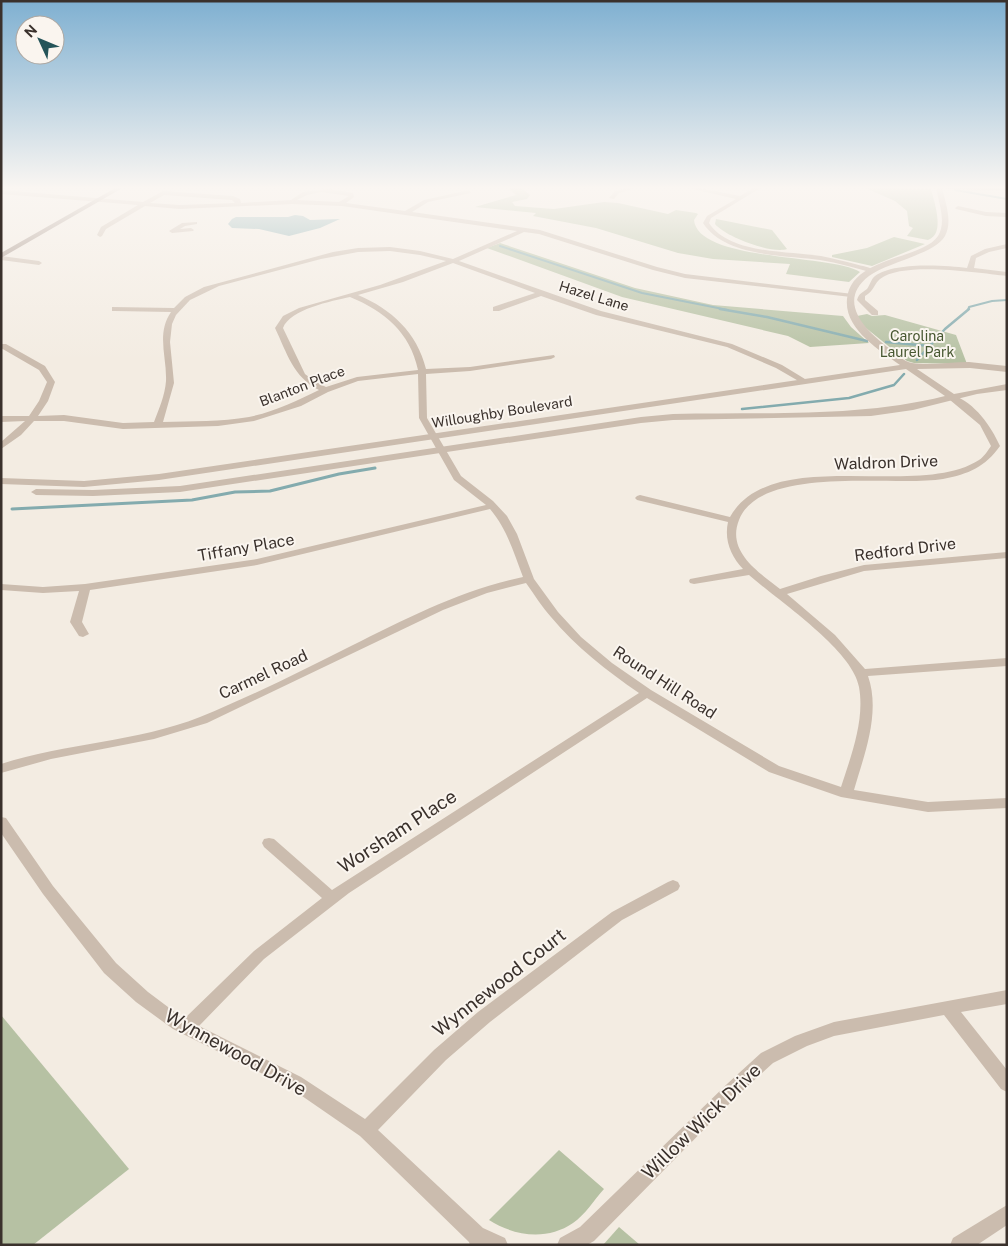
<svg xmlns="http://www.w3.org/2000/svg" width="1008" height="1246" viewBox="0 0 1008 1246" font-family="'Public Sans',sans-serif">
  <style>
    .green { fill: #b6c1a3 }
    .water { fill: #83abae }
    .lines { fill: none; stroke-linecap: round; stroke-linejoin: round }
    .stream-far2 { stroke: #83abae; stroke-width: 2 }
    .stream-far1 { stroke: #83abae; stroke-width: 2.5 }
    .stream { stroke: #83abae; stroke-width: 3 }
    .minor { fill: #cbbcae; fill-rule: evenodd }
    .tertiary { fill: #cbbcae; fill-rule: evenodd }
    .secondary { fill: #9e8c80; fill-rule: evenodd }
    .labels { text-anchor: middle; stroke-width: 4; stroke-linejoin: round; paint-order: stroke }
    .far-street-label { font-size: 14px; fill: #3a312c; stroke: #faf5ef }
    .far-park-label { font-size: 14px; fill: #475731; stroke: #faf5ef }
    .street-label { font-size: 16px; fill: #3a312c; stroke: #faf5ef }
    .near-street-label { font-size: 19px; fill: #3a312c; stroke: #faf5ef }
  </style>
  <rect width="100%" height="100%" fill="#f3ece2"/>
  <!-- green -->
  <g class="green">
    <path d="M507 187H521L530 195 527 199 512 202 515 206 554 209 604 202 618 203 668 214 676 210 696 213 698 214 694 220C698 262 832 254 860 272L849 282 786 274 790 264 713 259 678 253 596 228 533 216 536 213 475 207 516 195Z"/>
    <path d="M863 187 931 189C934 202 946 234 928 240L907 236 913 228 909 226 907 211 895 201Z"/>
    <path d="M716 219 772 230 787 249C771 254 726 237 715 224Z"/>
    <path d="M894 237 925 244 872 266 832 257V255L867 248Z"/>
    <path d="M500 243 635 288 713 305 843 316 851 327 869 343 810 347 788 336 622 297 487 248Z"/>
    <path d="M867 314 872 316 885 315 956 335 967 364 914 363 907 361 861 324 857 316Z"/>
    <path d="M1 1015 129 1169 33 1245H1Z"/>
    <path d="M559 1150 604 1189C594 1200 585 1215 573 1223 547 1241 514 1236 489 1220Z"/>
    <path d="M619 1227 640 1245H603Z"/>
  </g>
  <!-- water -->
  <path class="water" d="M295 215 303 216 310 220 340 219 320 228 289 236 259 229 232 228 228 224 232 219 236 217H288Z"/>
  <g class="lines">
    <!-- stream-far2 -->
    <g class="stream-far2">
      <path d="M955 190 1007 199"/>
      <path d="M500 246 642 293 728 310"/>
      <path d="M968 310 969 307 992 301 1007 300"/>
    </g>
    <!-- stream-far1 -->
    <g class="stream-far1">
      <path d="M720 309 767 317 867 341"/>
      <path d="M886 342 930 346"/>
      <path d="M917 360 945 329 969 309"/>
      <path d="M742 409 849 398 894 385 904 374"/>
    </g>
    <!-- stream -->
    <path class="stream" d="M12 509 192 500 235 492 270 491 339 474 375 468"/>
    <!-- minor -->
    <g class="minor">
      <path d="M631 187H640L619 193 614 199 609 198 615 191Z"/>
      <path d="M684 187H695L740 196 755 187H762L711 218 709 223C729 254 788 251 821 256 832 258 843 261 855 264 862 266 870 267 876 271L873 273C856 268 838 263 820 260 784 255 725 257 703 223L707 216 736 199Z"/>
      <path d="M329 189 353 193 354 197 346 203 405 211 424 200 469 190 471 193 428 202 412 212 540 230 657 267 685 274 853 294 855 295 851 297 685 278 653 270 539 234 524 232 459 261 601 311 732 344 782 365 805 379 806 381 802 383 776 368 727 347 596 315 541 296 499 311H493V307L535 293 453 263 403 282 358 295C391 309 417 332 426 369L470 367 554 355 555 357 551 359 470 371 426 374 427 418 461 476 493 501 507 516 517 534 534 579 558 612 581 637 612 663 651 690 779 766 841 787C851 756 865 720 859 687 853 650 777 600 749 575L694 584 690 583 689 581 690 579 743 569C731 556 724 540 728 522L637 500 635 498 637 496 640 495 730 517C771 444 917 500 979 460 984 457 988 450 991 446L980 425 950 400 949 398 953 395C975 403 991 426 1000 446 985 467 969 474 943 479 896 487 760 464 739 520 726 552 760 573 780 589L821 576 864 565 1007 552V558L864 571 787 594 835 635 865 669 1007 658V666L868 676C881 713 864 755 854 790L928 802 1007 798V808L928 812 841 797 769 772 647 698 349 893 264 959 199 1026 301 1077 365 1119 434 1050 478 1012 612 912 668 882 673 880 678 882 680 886 678 890 622 920 490 1022 446 1060 378 1130 483 1228 505 1238 508 1245H470L469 1242 360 1136 289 1087 173 1029 136 1002 104 973 43 894 1 833V817L6 818 53 886 116 963 148 992 184 1019 254 951 322 898 264 847 262 843 264 839 269 838 274 839 332 890 639 693C607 671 576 647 551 617 542 607 534 594 526 583L487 593 443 610 207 723 154 739 51 759 1 773V764C66 743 137 742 200 717 251 696 302 671 351 646 407 618 461 590 523 577 514 553 507 529 490 509L257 565 90 590 82 622 89 634 83 637 79 636 70 622 79 591 43 593 1 590V584L43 587 85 584 257 559 486 505 454 480 419 418 418 374 358 381 328 392 301 406 254 421 218 426 123 429 64 421H34L21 435 1 449V442L25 421 1 422V416H29L39 401 47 382 39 370 1 348V344H6L45 366 55 382 48 401 38 416 64 415 123 423 154 422C159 409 165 395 166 381 167 357 156 334 171 312L115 311H112V307L174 308 185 297 204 287 333 252 358 248 390 247 420 251 453 259 517 231 342 206 292 204 180 209 145 206 106 229 102 236 100 237 97 235 101 227 138 205 1 194V190L143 202 163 191 233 196 240 199 241 203 291 200 303 192ZM321 192 349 196 339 202 297 200 307 195ZM164 195 232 200 235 203 180 205 150 203ZM390 251 420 255 446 261 380 285 299 308 283 316 275 328C287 353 293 377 319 390 297 401 273 412 249 417 221 422 192 421 163 422L174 383 170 342 172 324 176 315 190 300 219 286 321 259 358 252ZM350 297C384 311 410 332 418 370L357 377 326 387 314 381 305 374 283 328C290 309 332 301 350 297Z"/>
      <path d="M958 206 986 212 1007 213V217L986 216 956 209 955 208Z"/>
      <path d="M197 222V224L185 226 180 229 191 228 194 230 193 231 172 233 169 231 182 223Z"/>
      <path d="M1007 244V248L989 252 976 258 974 268 1007 272V276C978 273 903 261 880 279 874 284 874 291 865 296V300L878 311V315H872L857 300C859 293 862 293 867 289 870 285 871 279 875 276 894 262 944 265 967 268L971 256 985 249Z"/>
      <path d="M1 256 39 261 42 263 39 265 1 260Z"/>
      <path d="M1007 990V1004L961 1012 1007 1070V1092L1001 1089 944 1015 834 1036 807 1046 773 1063 739 1094 594 1241 587 1245H557L560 1238 580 1227 727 1084 761 1053 795 1036 834 1022Z"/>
      <path d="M1007 1205V1225L977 1245H950L953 1238Z"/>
    </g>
    <!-- tertiary -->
    <path class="tertiary" d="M936 187H942C945 202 953 221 945 236 935 254 888 262 869 276 835 302 867 332 890 349 896 353 904 362 912 363 930 366 950 362 969 362 981 363 994 365 1007 366V372L970 368 917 369 954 394 1007 384V390L977 394 913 410 871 416 673 420 641 423 180 492 93 496 36 495 31 492 36 489 93 490 180 486 641 417 673 414C763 412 857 418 945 396L906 369 159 480 84 487 1 484V478L84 481 159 474 900 365C879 350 844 329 847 299 851 256 922 260 938 236 947 222 938 201 936 187Z"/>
    <!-- secondary -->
    <g class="secondary">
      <path d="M117 187H124L1 258V253Z"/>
      <path d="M945 187H1007V190L948 189Z"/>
    </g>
  </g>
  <!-- sky -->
  <linearGradient id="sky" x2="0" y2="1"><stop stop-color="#7fb0d1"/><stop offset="0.52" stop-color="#faf6f2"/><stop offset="1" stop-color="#faf6f2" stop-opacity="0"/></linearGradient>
  <rect width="1008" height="361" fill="url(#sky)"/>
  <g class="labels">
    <!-- far-street labels -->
    <g class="far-street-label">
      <text transform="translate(594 296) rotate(17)" y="5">Hazel Lane</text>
      <text transform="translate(302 386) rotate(-21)" y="5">Blanton Place</text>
      <text transform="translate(502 412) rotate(-9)" y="5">Willoughby Boulevard</text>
    </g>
    <!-- far-park labels -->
    <g class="far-park-label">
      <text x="917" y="341">Carolina<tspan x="917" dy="16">Laurel Park</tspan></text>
    </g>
    <!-- street labels -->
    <g class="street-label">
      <text transform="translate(886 462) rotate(-2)" y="6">Waldron Drive</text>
      <text transform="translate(246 547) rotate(-10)" y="6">Tiffany Place</text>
      <text transform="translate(905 549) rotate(-7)" y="6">Redford Drive</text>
      <text transform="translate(263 674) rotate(-25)" y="6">Carmel Road</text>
      <text transform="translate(665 682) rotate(33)" y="6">Round Hill Road</text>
    </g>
    <!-- near-street labels -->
    <g class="near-street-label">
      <text transform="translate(397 831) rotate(-33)" y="7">Worsham Place</text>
      <text transform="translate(499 982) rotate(-38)" y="7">Wynnewood Court</text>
      <text transform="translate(236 1052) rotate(29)" y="7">Wynnewood Drive</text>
      <text transform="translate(701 1121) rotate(-44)" y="7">Willow Wick Drive</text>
    </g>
  </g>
  <!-- border -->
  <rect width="1008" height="1246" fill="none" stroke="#3a312c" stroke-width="5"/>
  <!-- north arrow -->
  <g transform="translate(40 40) rotate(314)"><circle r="24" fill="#faf5ef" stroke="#ada7a1"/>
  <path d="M0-4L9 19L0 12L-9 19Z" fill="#245459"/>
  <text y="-8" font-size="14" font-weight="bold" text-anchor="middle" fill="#3a312c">N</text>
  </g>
</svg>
